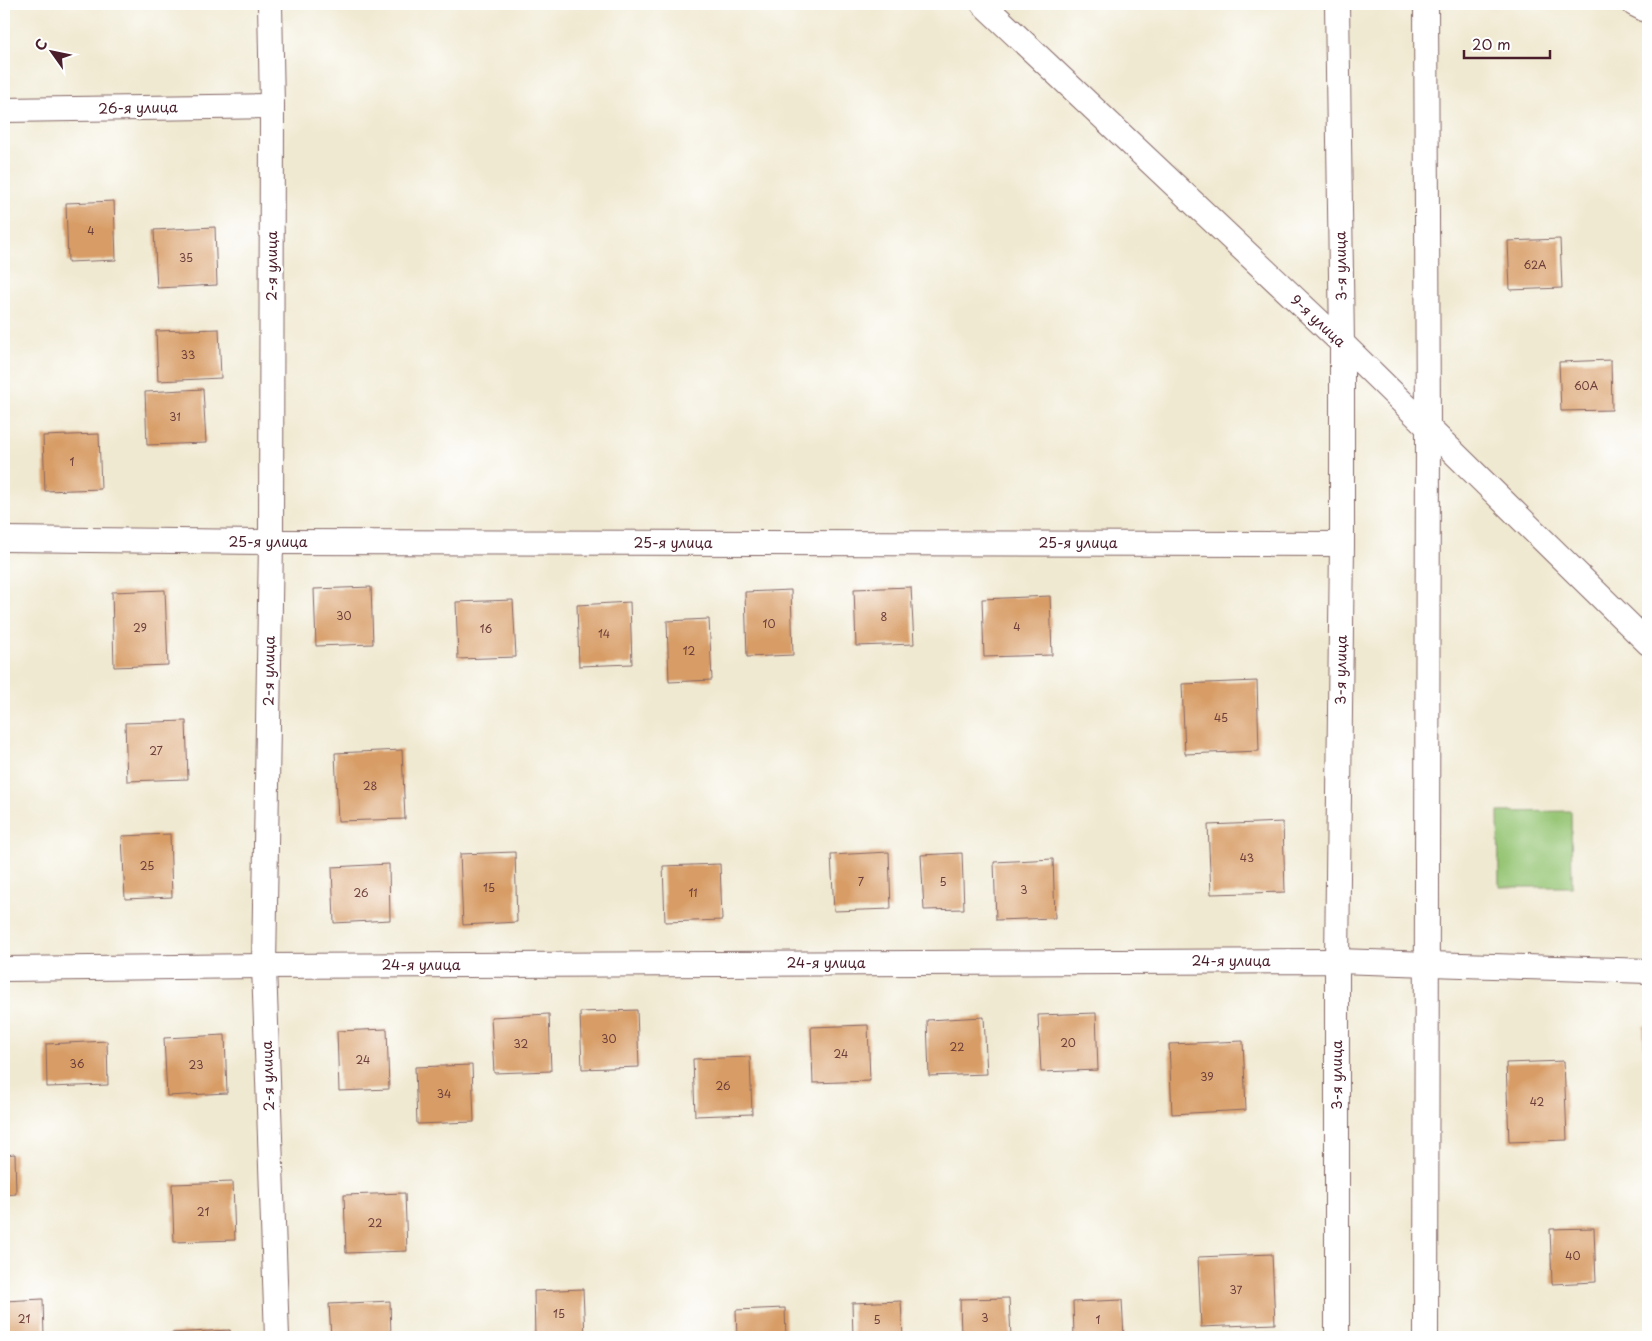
<svg xmlns="http://www.w3.org/2000/svg" width="1652" height="1341" viewBox="0 0 1652 1341" font-family="'Playpen Sans',sans-serif">
  <style>
    .green { fill: #95c573; stroke: #70724f }
    .building { fill: #d89d66 }
    .lines { fill: none; stroke-linecap: round; stroke-linejoin: round }
    .street-casing { stroke: #846665; stroke-width: 26 }
    .street { stroke: #fff; stroke-width: 24 }
    .labels { text-anchor: middle; stroke-width: 5; stroke-linejoin: round; paint-order: stroke }
    .number-label { font-size: 11px; fill: #6e3e3a }
    .street-label { font-size: 14px; fill: #4a1f2b; stroke: #fff }
  </style>
  <rect width="100%" height="100%" fill="#fff"/>
  <filter id="ink" filterUnits="userSpaceOnUse"><feTurbulence type="fractalNoise" baseFrequency=".02" numOctaves="2"/><feDisplacementMap in="SourceGraphic" scale="10" xChannelSelector="R" yChannelSelector="G"/><feConvolveMatrix kernelMatrix="1 2 1 2 8 2 1 2 1" color-interpolation-filters="sRGB"/></filter>
  <filter id="wash" filterUnits="userSpaceOnUse"><feTurbulence type="fractalNoise" baseFrequency=".0096" numOctaves="4" result="noise"/><feDisplacementMap in="SourceGraphic" scale="20" xChannelSelector="R" yChannelSelector="G"/><feGaussianBlur stdDeviation="1.12" result="paint"/><feColorMatrix in="noise" values="0 0 0 0 0 0 0 0 0 0 0 0 0 0 0 0 0 1.4 0 .05"/><feComposite in="paint" operator="in"/></filter>
  <g filter="url(#wash)">
    <rect width="100%" height="100%" fill="#f0e9d1"/>
    <!-- green -->
    <path class="green" d="M1571 811 1572 887H1499L1498 812Z"/>
    <g id="blocks">
      <!-- building -->
      <g class="building">
        <path d="M114 201 116 260 68 262 66 203Z"/>
        <path d="M215 227 217 285 157 288 154 230Z"/>
        <path d="M1560 239 1562 288 1510 290 1508 241Z"/>
        <path d="M219 329 221 378 158 381 156 331Z"/>
        <path d="M1611 360 1612 410 1561 411 1559 362Z"/>
        <path d="M203 389 206 443 147 445 145 392Z"/>
        <path d="M99 434 101 489 45 491 43 436Z"/>
        <path d="M371 587 373 644 316 646 314 589Z"/>
        <path d="M911 587 914 644 856 646 854 589Z"/>
        <path d="M165 590 168 665 114 667 112 592Z"/>
        <path d="M791 590 793 655 747 657 745 592Z"/>
        <path d="M1050 596 1052 655 984 657 982 599Z"/>
        <path d="M513 600 516 657 458 659 456 602Z"/>
        <path d="M630 602 632 664 579 666 577 605Z"/>
        <path d="M709 619 712 680 669 682 667 621Z"/>
        <path d="M1257 681 1259 751 1185 754 1182 684Z"/>
        <path d="M186 721 188 779 127 781 125 723Z"/>
        <path d="M402 750 405 819 338 821 335 753Z"/>
        <path d="M1283 822 1285 892 1211 894 1208 825Z"/>
        <path d="M170 834 172 897 125 899 122 836Z"/>
        <path d="M515 852 517 922 463 925 460 854Z"/>
        <path d="M889 852 891 909 834 911 831 855Z"/>
        <path d="M962 853 964 909 924 910 921 855Z"/>
        <path d="M1053 859 1055 918 996 920 994 862Z"/>
        <path d="M389 864 390 920 334 923 332 867Z"/>
        <path d="M720 864 722 920 665 922 663 866Z"/>
        <path d="M637 1010 639 1067 582 1069 580 1012Z"/>
        <path d="M1096 1013 1098 1070 1041 1072 1038 1015Z"/>
        <path d="M549 1014 551 1071 494 1073 491 1017Z"/>
        <path d="M984 1017 987 1074 929 1076 927 1020Z"/>
        <path d="M868 1025 870 1081 813 1083 811 1027Z"/>
        <path d="M1643 1026H1648V1105H1646Z"/>
        <path d="M387 1029 389 1089 339 1091 337 1031Z"/>
        <path d="M225 1035 227 1093 167 1096 164 1038Z"/>
        <path d="M107 1041 108 1085 47 1087 46 1044Z"/>
        <path d="M1243 1041 1246 1110 1172 1114 1169 1044Z"/>
        <path d="M750 1057 752 1114 695 1116 693 1059Z"/>
        <path d="M1564 1061 1567 1140 1509 1142 1506 1063Z"/>
        <path d="M472 1065 474 1122 417 1124 415 1067Z"/>
        <path d="M15 1154 16 1194 4 1195V1155Z"/>
        <path d="M233 1182 235 1240 174 1242 172 1184Z"/>
        <path d="M405 1193 407 1251 346 1253 344 1195Z"/>
        <path d="M1594 1228 1596 1282 1552 1284 1550 1229Z"/>
        <path d="M1272 1254 1275 1324 1201 1327 1198 1257Z"/>
        <path d="M583 1289 585 1337H535L534 1291Z"/>
        <path d="M1009 1298 1011 1337H961L960 1299Z"/>
        <path d="M43 1299 44 1337H4V1301Z"/>
        <path d="M1122 1300 1124 1337H1074L1073 1302Z"/>
        <path d="M390 1301 391 1337H331L329 1304Z"/>
        <path d="M901 1301 903 1337H853L852 1303Z"/>
        <path d="M785 1308 786 1337H737L736 1310Z"/>
        <path d="M230 1330V1337H170V1333Z"/>
      </g>
    </g>
  </g>
  <g filter="url(#ink)">
    <use href="#blocks" fill-opacity="0" stroke="#846665" stroke-width="1"/>
    <g class="lines">
      <!-- street casing -->
      <g class="street-casing">
        <g id="street">
          <path d="M270 4 272 106 271 542 264 966 277 1337"/>
          <path d="M983 4 1342 343 1648 643"/>
          <path d="M1337 4 1342 343V544L1337 961V1337"/>
          <path d="M1426 4 1428 427 1426 1337"/>
          <path d="M1634 4 1648 11"/>
          <path d="M4 110 272 106"/>
          <path d="M4 539 271 542 1342 544"/>
          <path d="M4 969 264 966 1337 961 1648 971"/>
        </g>
      </g>
      <!-- street -->
      <use href="#street" class="street"/>
    </g>
  </g>
  <g class="labels">
    <!-- number labels -->
    <g class="number-label">
      <text x="91" y="235">4</text>
      <text x="186" y="262">35</text>
      <text x="1535" y="269">62А</text>
      <text x="188" y="359">33</text>
      <text x="1586" y="390">60А</text>
      <text x="175" y="421">31</text>
      <text x="72" y="466">1</text>
      <text x="344" y="620">30</text>
      <text x="884" y="621">8</text>
      <text x="769" y="628">10</text>
      <text x="1017" y="631">4</text>
      <text x="140" y="632">29</text>
      <text x="486" y="633">16</text>
      <text x="604" y="638">14</text>
      <text x="689" y="655">12</text>
      <text x="1221" y="722">45</text>
      <text x="156" y="755">27</text>
      <text x="370" y="790">28</text>
      <text x="1247" y="862">43</text>
      <text x="147" y="870">25</text>
      <text x="861" y="886">7</text>
      <text x="943" y="886">5</text>
      <text x="489" y="892">15</text>
      <text x="1024" y="894">3</text>
      <text x="361" y="897">26</text>
      <text x="693" y="897">11</text>
      <text x="609" y="1043">30</text>
      <text x="1068" y="1047">20</text>
      <text x="521" y="1048">32</text>
      <text x="957" y="1051">22</text>
      <text x="841" y="1058">24</text>
      <text x="363" y="1064">24</text>
      <text x="77" y="1068">36</text>
      <text x="196" y="1069">23</text>
      <text x="1207" y="1081">39</text>
      <text x="723" y="1090">26</text>
      <text x="444" y="1098">34</text>
      <text x="1537" y="1106">42</text>
      <text x="203" y="1216">21</text>
      <text x="375" y="1227">22</text>
      <text x="1573" y="1260">40</text>
      <text x="1236" y="1294">37</text>
      <text x="559" y="1318">15</text>
      <text x="985" y="1322">3</text>
      <text x="24" y="1323">21</text>
      <text x="877" y="1324">5</text>
      <text x="1098" y="1324">1</text>
    </g>
    <!-- street labels -->
    <g class="street-label">
      <text transform="translate(138 108) rotate(-1)" y="5">26-я улица</text>
      <text transform="translate(272 266) rotate(-90)" y="5">2-я улица</text>
      <text transform="translate(1341 266) rotate(-91)" y="5">3-я улица</text>
      <text transform="translate(1318 321) rotate(43)" y="5">9-я улица</text>
      <text x="268" y="547">25-я улица</text>
      <text x="673" y="548">25-я улица</text>
      <text x="1078" y="548">25-я улица</text>
      <text transform="translate(1341 670) rotate(-89)" y="5">3-я улица</text>
      <text transform="translate(269 671) rotate(-89)" y="5">2-я улица</text>
      <text x="1231" y="966">24-я улица</text>
      <text x="826" y="968">24-я улица</text>
      <text x="421" y="970">24-я улица</text>
      <text transform="translate(1337 1075) rotate(-90)" y="5">3-я улица</text>
      <text transform="translate(268 1076) rotate(-92)" y="5">2-я улица</text>
    </g>
  </g>
  <!-- margin -->
  <rect width="1652" height="1341" fill="none" stroke="#fff" stroke-width="20"/>
  <!-- north arrow -->
  <g transform="translate(52 52) rotate(303)" stroke="#ffffff" stroke-width="4" paint-order="stroke">
  <path d="M0-4L9 19L0 12L-9 19Z" fill="#4a1f2b"/>
  <text y="-8" font-size="14" font-weight="bold" text-anchor="middle" fill="#4a1f2b">С</text>
  </g>
  <!-- scale -->
  <path d="M1464 50v8h86v-8" fill="none" stroke="#4a1f2b" stroke-width="2.5"/>
  <text x="1472" y="50" font-size="15" fill="#4a1f2b" stroke="#ffffff" stroke-width="4" paint-order="stroke">20 m</text>
</svg>
